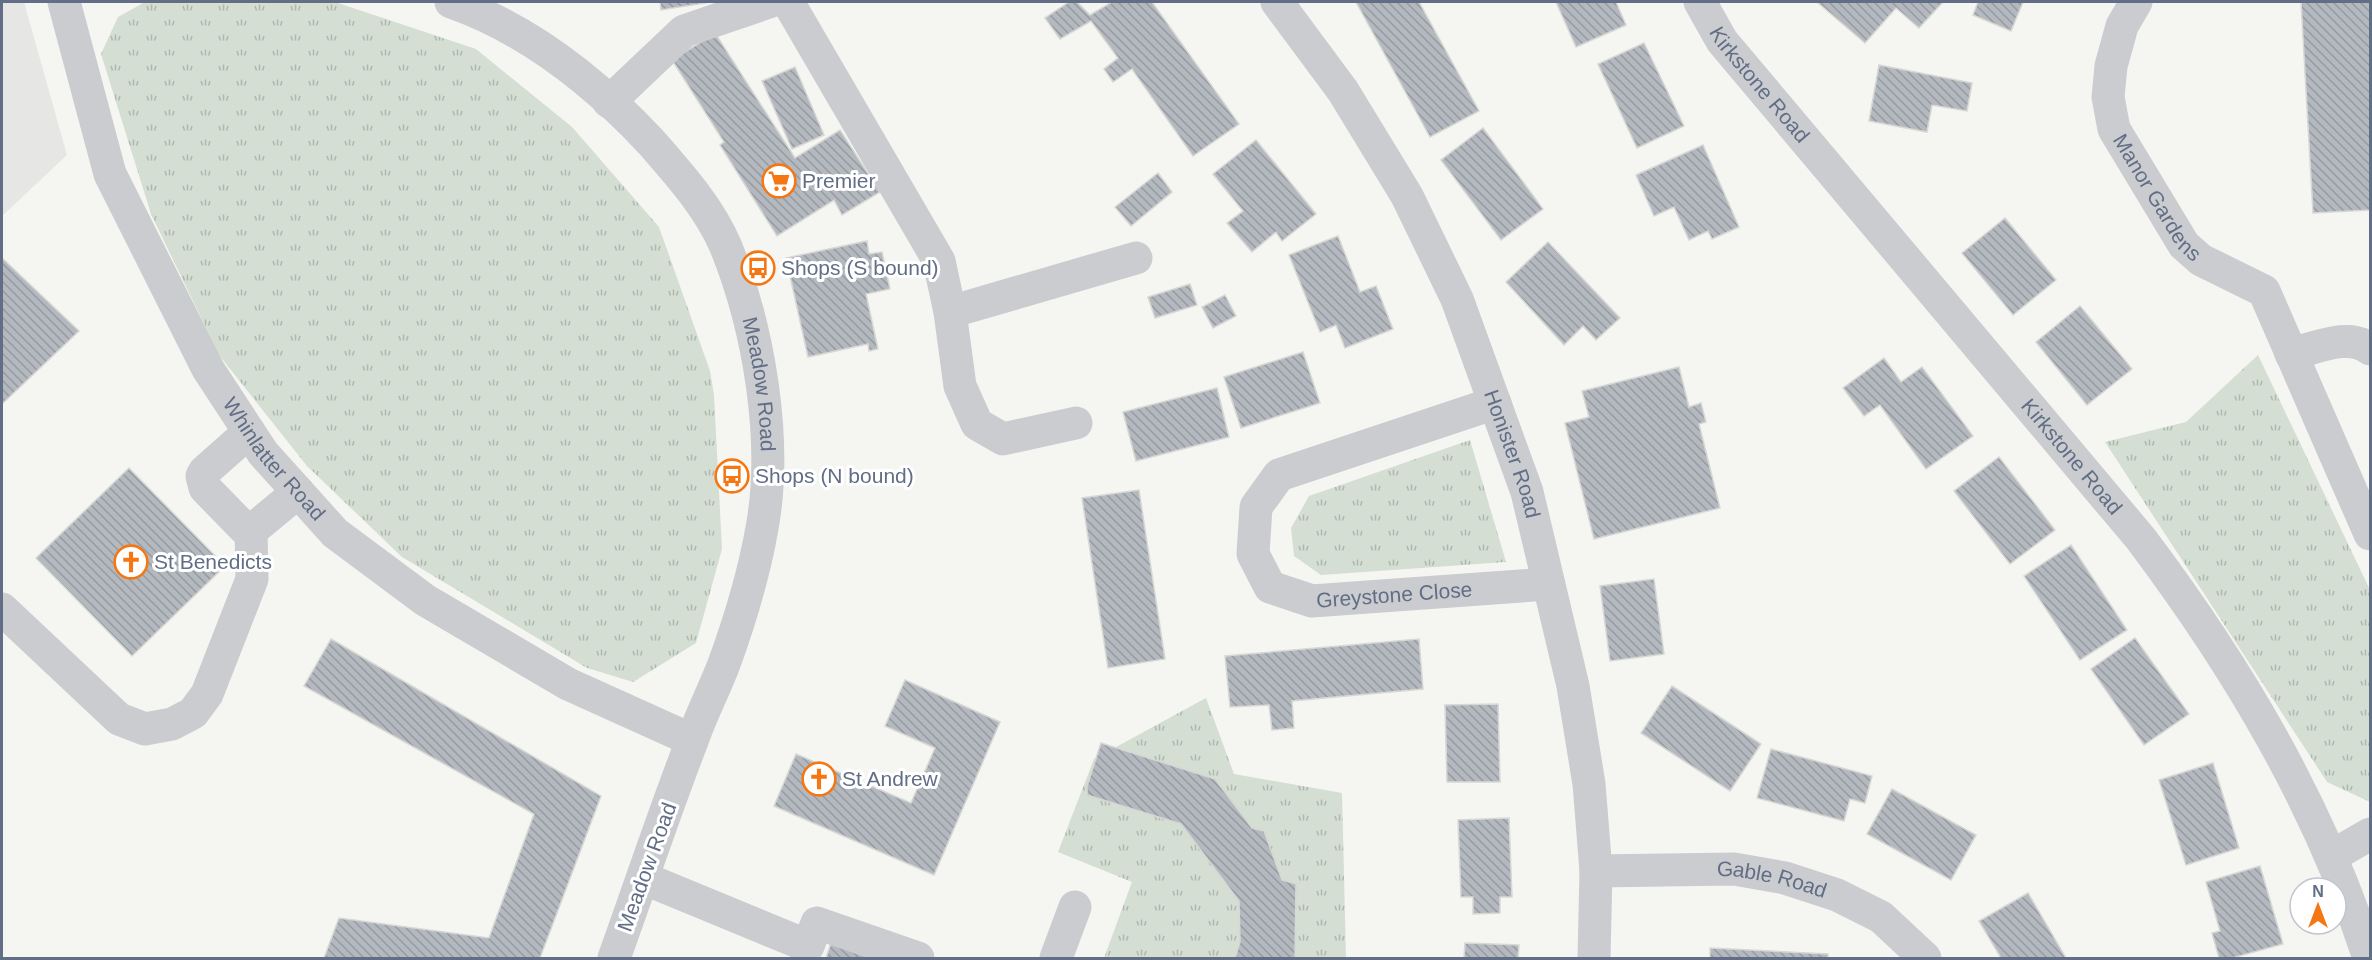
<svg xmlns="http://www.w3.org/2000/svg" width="2372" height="960" viewBox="0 0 2372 960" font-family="Helvetica,sans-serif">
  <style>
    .built { fill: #e6e7e5 }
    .grass { fill: url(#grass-tufts) }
    .building { fill: url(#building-back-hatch); stroke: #d7d7d4; stroke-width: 1.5 }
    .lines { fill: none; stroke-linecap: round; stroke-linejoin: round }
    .minor { stroke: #caccd0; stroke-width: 33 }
    .labels { text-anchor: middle; stroke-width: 6; stroke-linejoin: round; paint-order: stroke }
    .street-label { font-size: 21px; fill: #626e86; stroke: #fff }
    .poi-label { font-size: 21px; fill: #626e86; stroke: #fff; text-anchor: start }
  </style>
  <defs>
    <pattern id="grass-tufts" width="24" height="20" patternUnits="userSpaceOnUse" patternTransform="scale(1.5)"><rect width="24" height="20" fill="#d4ded2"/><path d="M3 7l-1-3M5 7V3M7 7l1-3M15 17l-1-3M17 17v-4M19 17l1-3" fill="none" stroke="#afb8b0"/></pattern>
    <pattern id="building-back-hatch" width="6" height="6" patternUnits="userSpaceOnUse" patternTransform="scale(1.5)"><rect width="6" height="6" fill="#b4b9c0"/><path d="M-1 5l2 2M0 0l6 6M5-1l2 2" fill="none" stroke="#969ba2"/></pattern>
  </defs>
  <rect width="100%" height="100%" fill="#f5f6f2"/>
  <!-- built -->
  <path class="built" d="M2 2H24L67 155 2 216Z"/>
  <!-- grass -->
  <g class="grass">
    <path d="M145 2H335L476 49 572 127 659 227 710 371 714 396 722 549 696 643 633 682 587 668 402 557 307 466 219 355 151 214 101 54 118 17Z"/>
    <path d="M2258 355 2370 590V802L2327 782 2105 442 2186 422Z"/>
    <path d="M1470 440 1506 562 1321 575 1294 556 1291 528 1309 496Z"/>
    <path d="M1206 698 1234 774 1342 793 1346 958H1104L1132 882 1058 852 1094 759Z"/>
  </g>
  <!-- building -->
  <g class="building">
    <path d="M660 2H704L705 3 661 10Z"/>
    <path d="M1069 2H1077L1090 15 1112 2H1152L1239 124 1193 156 1132 69 1113 82 1104 69 1118 58 1091 21 1060 39 1045 18Z"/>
    <path d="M1356 2H1419L1479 111 1430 137Z"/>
    <path d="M1556 2H1616L1626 25 1576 47Z"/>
    <path d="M1817 2H1943L1919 28 1896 8 1865 43Z"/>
    <path d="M1978 2H2023L2011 31 1973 15Z"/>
    <path d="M2301 2H2370V210L2313 213Z"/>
    <path d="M715 33 795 158 840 130 880 192 842 215 834 200 777 236 720 145 724 142 672 60Z"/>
    <path d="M1644 43 1684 126 1637 148 1598 64Z"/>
    <path d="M1879 65 1972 83 1967 111 1932 105 1927 132 1869 121Z"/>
    <path d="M795 67 824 135 792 149 762 81Z"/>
    <path d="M1483 128 1543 209 1501 240 1441 160Z"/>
    <path d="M1256 140 1316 214 1282 241 1276 232 1252 252 1227 223 1243 211 1213 174Z"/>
    <path d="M1703 145 1739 227 1712 239 1708 231 1689 240 1674 207 1654 216 1636 175Z"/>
    <path d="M1158 173 1172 192 1131 226 1115 207Z"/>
    <path d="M2005 218 2056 280 2013 315 1962 253Z"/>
    <path d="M1338 236 1360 292 1376 286 1393 329 1345 348 1336 325 1320 332 1289 255Z"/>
    <path d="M867 241 869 254 882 252 890 289 866 294 878 349 869 351 868 344 808 357 786 258Z"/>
    <path d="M1548 242 1620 318 1596 340 1583 326 1564 345 1506 282Z"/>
    <path d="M2 258 79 331 2 404Z"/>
    <path d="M1190 284 1197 305 1155 318 1148 297Z"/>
    <path d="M1225 295 1236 316 1213 328 1202 307Z"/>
    <path d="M2080 306 2132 369 2087 405 2036 342Z"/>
    <path d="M1303 352 1320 403 1241 428 1224 377Z"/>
    <path d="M1884 358 1901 382 1922 367 1973 436 1926 469 1880 405 1864 416 1843 388Z"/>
    <path d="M1679 367 1689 407 1701 403 1706 422 1699 424 1720 508 1594 539 1565 423 1589 417 1582 391Z"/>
    <path d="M1217 388 1229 437 1136 461 1123 412Z"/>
    <path d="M1999 457 2055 530 2010 564 1954 491Z"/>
    <path d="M129 468 225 566 132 656 36 558Z"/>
    <path d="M1139 490 1165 659 1108 668 1082 498Z"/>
    <path d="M2071 545 2127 630 2080 660 2024 576Z"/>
    <path d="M1654 579 1664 654 1610 661 1600 586Z"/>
    <path d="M2135 638 2189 714 2144 745 2091 669Z"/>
    <path d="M331 639 601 796 540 958H324L339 918 489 938 534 814 304 686Z"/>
    <path d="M1419 639 1423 689 1292 701 1294 728 1272 730 1269 705 1230 707 1225 656Z"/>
    <path d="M905 680 1000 722 934 875 774 806 796 754 911 803 935 748 885 726Z"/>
    <path d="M1672 686 1761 744 1730 791 1641 733Z"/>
    <path d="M1498 704 1500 782H1447L1445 705Z"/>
    <path d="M1101 743 1215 779 1252 828 1264 831 1282 880 1296 884 1295 958H1235L1240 942 1239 901 1181 824 1087 795V786Z"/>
    <path d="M1771 749 1872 776 1865 803 1850 799 1844 821 1757 798Z"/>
    <path d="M2213 763 2239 848 2186 865 2159 780Z"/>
    <path d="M1892 789 1976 835 1951 880 1867 834Z"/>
    <path d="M1509 818 1512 897H1500V913L1473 914V897H1461L1458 820Z"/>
    <path d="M2260 866 2283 944 2232 958H2219L2212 933 2220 931 2206 882Z"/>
    <path d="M2028 893 2066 958H2001L1979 921Z"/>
    <path d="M832 940 889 958H826Z"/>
    <path d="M1465 943 1519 945 1518 958H1464Z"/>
    <path d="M1710 948 1828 954V958H1710Z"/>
  </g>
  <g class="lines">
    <!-- minor -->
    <g class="minor">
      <path id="s1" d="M64 2 110 174 208 369 263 453 335 533 425 600 568 684 692 740"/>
      <path id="s2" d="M451 2C528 29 595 82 651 142 679 174 709 207 726 247 759 329 778 441 762 528 754 574 740 620 724 664 714 690 701 715 692 741 664 813 640 886 614 958"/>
      <path d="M788 2 939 261 950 312 960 386 977 424 1003 439 1076 423"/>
      <path id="s3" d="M1277 2 1343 91 1407 196 1457 299 1527 492 1573 686 1589 784 1596 871 1594 958"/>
      <path id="s4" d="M1700 2 1722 41 2141 539C2238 668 2319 804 2369 958"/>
      <path id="s5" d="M2136 2 2122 26 2111 66 2108 97 2114 129 2184 245 2201 260 2264 291 2370 534"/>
      <path d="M609 102 684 31 769 2"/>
      <path d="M950 312 1136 258"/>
      <path d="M2291 354C2316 348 2349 332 2370 349"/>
      <path id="s6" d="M1495 403 1279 475 1256 507 1253 554 1270 587 1312 601 1548 584"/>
      <path d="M249 432 205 471 202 476 205 488 244 528 251 531 298 492"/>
      <path d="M2 609 119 719 145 729 172 724 193 713 207 694 252 579 251 531"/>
      <path d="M2332 856 2370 834"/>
      <path id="s7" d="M1596 871 1734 869 1785 878 1837 895 1881 917 1925 958"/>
      <path d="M643 878 808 946 817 923 918 958"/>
      <path d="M1056 958 1075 907"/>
    </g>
  </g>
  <!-- icons -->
  <defs>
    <g id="supermarket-ring" transform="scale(1.725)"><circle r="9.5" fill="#fff" stroke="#f57713" stroke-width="1.5"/><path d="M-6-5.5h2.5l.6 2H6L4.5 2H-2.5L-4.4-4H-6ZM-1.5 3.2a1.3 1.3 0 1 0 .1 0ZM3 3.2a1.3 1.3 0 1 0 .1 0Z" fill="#f57713"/></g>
    <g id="bus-ring" transform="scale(1.725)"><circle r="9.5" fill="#fff" stroke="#f57713" stroke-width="1.5"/><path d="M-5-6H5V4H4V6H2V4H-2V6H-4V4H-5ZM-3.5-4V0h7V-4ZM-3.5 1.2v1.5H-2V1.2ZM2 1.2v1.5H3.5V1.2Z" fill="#f57713"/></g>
    <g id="church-ring" transform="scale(1.725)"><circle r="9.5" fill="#fff" stroke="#f57713" stroke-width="1.5"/><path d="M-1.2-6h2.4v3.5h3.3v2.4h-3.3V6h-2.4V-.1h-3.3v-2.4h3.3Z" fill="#f57713"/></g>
  </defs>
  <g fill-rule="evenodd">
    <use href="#supermarket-ring" x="779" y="181"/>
    <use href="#bus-ring" x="758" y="268"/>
    <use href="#bus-ring" x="732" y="476"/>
    <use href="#church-ring" x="131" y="562"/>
    <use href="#church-ring" x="819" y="779"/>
  </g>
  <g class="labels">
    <!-- street labels -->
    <g class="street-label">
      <text dy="7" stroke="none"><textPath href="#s4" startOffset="102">Kirkstone Road</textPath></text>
      <text dy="7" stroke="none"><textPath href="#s5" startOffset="214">Manor Gardens</textPath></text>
      <text dy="7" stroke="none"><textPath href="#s2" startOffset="518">Meadow Road</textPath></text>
      <text dy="7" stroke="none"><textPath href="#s3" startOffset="513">Honister Road</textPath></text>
      <text dy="7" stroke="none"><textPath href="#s4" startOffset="588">Kirkstone Road</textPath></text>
      <text dy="7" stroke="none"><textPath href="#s1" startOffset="508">Whinlatter Road</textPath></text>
      <text dy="7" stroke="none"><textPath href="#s6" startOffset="478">Greystone Close</textPath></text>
      <text transform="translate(647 867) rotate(-70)" y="7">Meadow Road</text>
      <text dy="7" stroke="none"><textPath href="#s7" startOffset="177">Gable Road</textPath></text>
    </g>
    <!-- poi labels -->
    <g class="poi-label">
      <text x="802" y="188">Premier</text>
      <text x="781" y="275">Shops (S bound)</text>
      <text x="755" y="483">Shops (N bound)</text>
      <text x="154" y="569">St Benedicts</text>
      <text x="842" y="786">St Andrew</text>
    </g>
  </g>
  <!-- border -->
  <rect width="2372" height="960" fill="none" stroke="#626e86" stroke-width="6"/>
  <!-- north arrow -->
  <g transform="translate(2318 906)"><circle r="28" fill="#ffffff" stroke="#c0c5cf" stroke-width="1.5"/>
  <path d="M0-4.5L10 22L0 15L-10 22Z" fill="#f57713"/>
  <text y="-9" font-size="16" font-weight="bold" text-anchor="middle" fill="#626e86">N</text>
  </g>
</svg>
